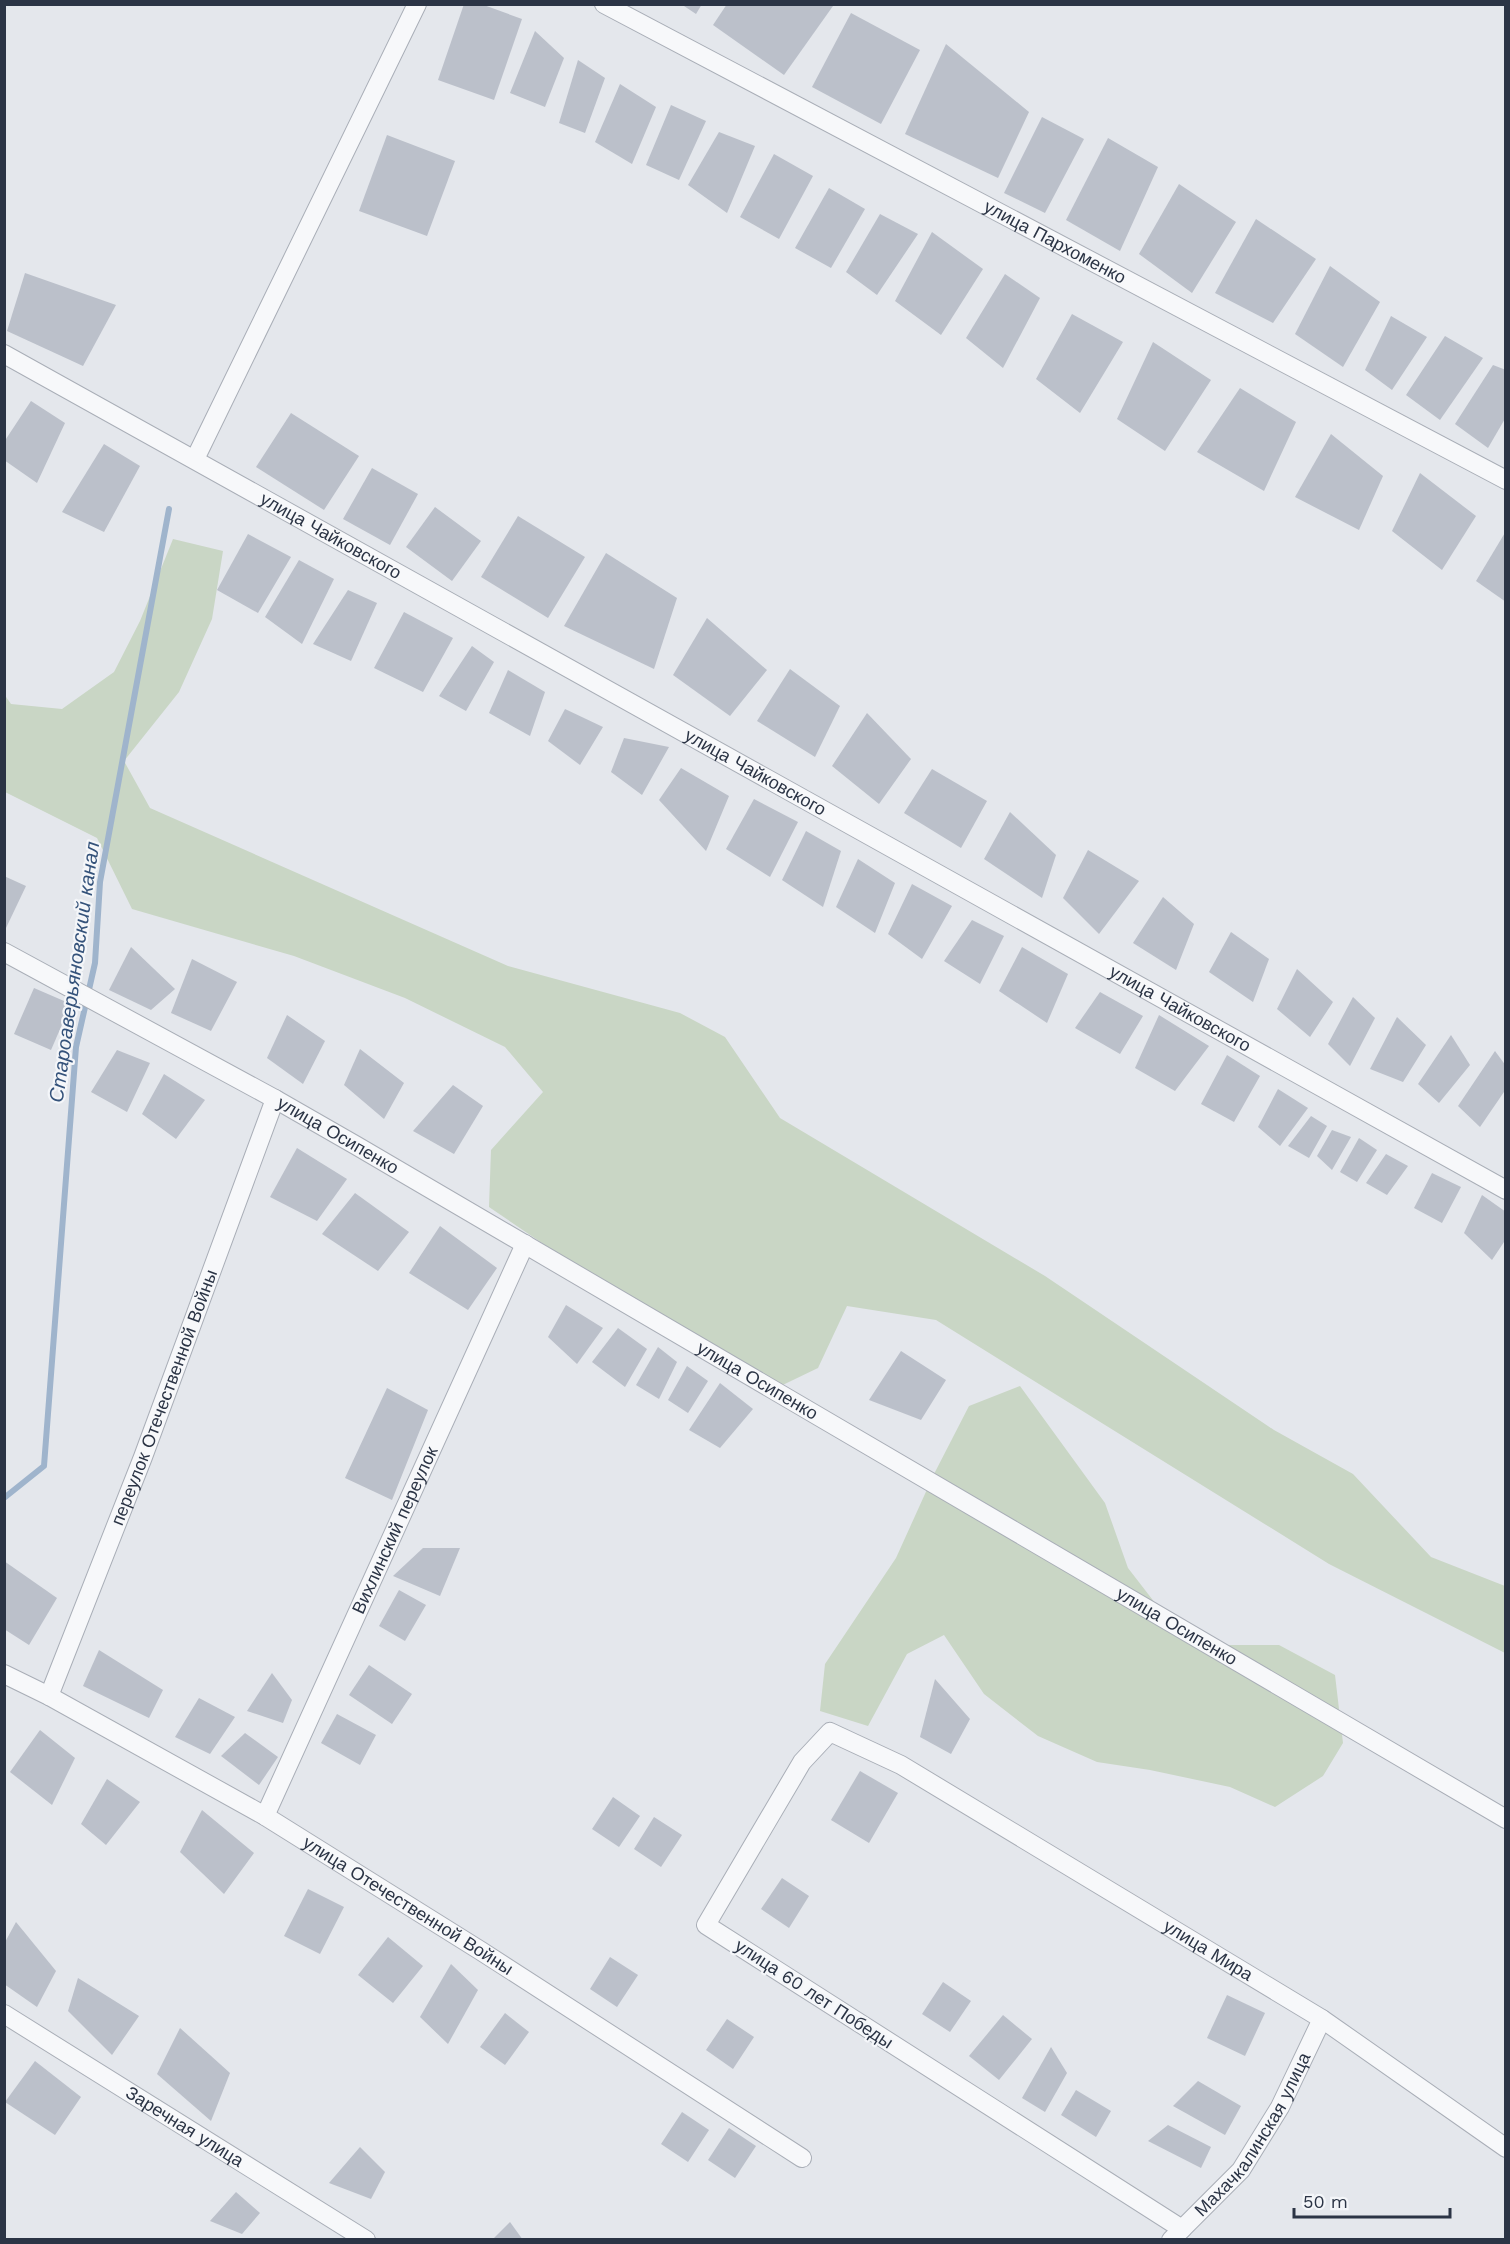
<svg xmlns="http://www.w3.org/2000/svg" width="1510" height="2244" viewBox="0 0 1510 2244" font-family="'Work Sans',sans-serif">
  <style>
    .green { fill: #c9d6c5 }
    .lines { fill: none; stroke-linecap: round; stroke-linejoin: round }
    .stream { stroke: #9fb4cc; stroke-width: 6 }
    .building { fill: #bbc0ca }
    .minor-casing { stroke: #a9aeb7; stroke-width: 20 }
    .minor { stroke: #f7f8fa; stroke-width: 18 }
    .labels { text-anchor: middle; stroke-width: 4.5; stroke-linejoin: round; paint-order: stroke }
    .street-label { font-size: 18px; fill: #2b3445; stroke: #f4f6f9 }
    .water-label { font-size: 20px; font-style: italic; fill: #34527a; stroke: #f4f6f9 }
  </style>
  <rect width="100%" height="100%" fill="#e4e7ec"/>
  <!-- green -->
  <g class="green">
    <path d="M173 539 223 551 212 619 179 692 124 761 150 808 508 966 680 1013 725 1037 780 1118 1045 1276 1274 1430 1353 1474 1431 1557 1505 1586V1653L1329 1564 936 1320 847 1306 818 1368 764 1394 489 1207 491 1150 543 1092 505 1047 405 998 294 956 132 909 97 838 5 792 4 694 11 704 62 709 114 672 140 621Z"/>
    <path d="M1020 1386 1105 1503 1128 1568 1169 1621 1219 1645H1279L1335 1675 1343 1743 1323 1776 1275 1807 1230 1787 1150 1770 1097 1762 1038 1736 984 1694 944 1635 907 1654 868 1726 820 1711 825 1664 896 1558 934 1474 969 1406Z"/>
  </g>
  <g class="lines">
    <!-- stream -->
    <path class="stream" d="M4 1498 44 1466 76 1047 95 963 100 882 169 509"/>
  </g>
  <!-- building -->
  <g class="building">
    <path d="M464 4H481L522 19 494 100 438 80Z"/>
    <path d="M681 4H702L696 14Z"/>
    <path d="M727 4H831L833 6 784 75 713 25Z"/>
    <path d="M851 13 920 50 881 124 812 87Z"/>
    <path d="M535 31 564 58 545 107 510 93Z"/>
    <path d="M946 44 1029 112 998 178 905 134Z"/>
    <path d="M578 60 605 78 585 133 559 123Z"/>
    <path d="M620 84 656 107 632 164 595 142Z"/>
    <path d="M671 105 706 121 679 180 646 165Z"/>
    <path d="M1042 117 1084 139 1045 213 1004 193Z"/>
    <path d="M719 132 755 146 727 213 688 185Z"/>
    <path d="M387 135 455 161 427 236 359 211Z"/>
    <path d="M1108 138 1158 167 1120 251 1066 220Z"/>
    <path d="M774 154 813 176 779 239 740 217Z"/>
    <path d="M1179 184 1236 222 1192 293 1139 254Z"/>
    <path d="M829 188 865 209 831 268 795 248Z"/>
    <path d="M880 214 918 234 877 295 846 272Z"/>
    <path d="M1256 219 1316 259 1273 323 1215 293Z"/>
    <path d="M932 232 983 269 941 335 895 301Z"/>
    <path d="M1330 266 1380 302 1343 367 1295 334Z"/>
    <path d="M25 273 116 305 83 366 7 331Z"/>
    <path d="M1005 274 1040 298 1003 368 966 338Z"/>
    <path d="M1072 314 1123 342 1080 413 1036 379Z"/>
    <path d="M1391 316 1427 337 1392 390 1365 370Z"/>
    <path d="M1445 336 1483 358 1440 420 1406 395Z"/>
    <path d="M1153 342 1211 380 1165 451 1117 419Z"/>
    <path d="M1493 365 1506 370V417L1488 448 1455 424Z"/>
    <path d="M1240 388 1296 422 1264 491 1197 452Z"/>
    <path d="M31 401 65 423 37 483 4 460V442Z"/>
    <path d="M291 413 359 456 324 510 256 467Z"/>
    <path d="M1331 434 1383 476 1359 530 1295 497Z"/>
    <path d="M104 444 140 466 104 532 62 512Z"/>
    <path d="M372 468 418 494 390 545 343 519Z"/>
    <path d="M1420 473 1476 516 1442 570 1392 531Z"/>
    <path d="M435 507 481 541 452 581 406 547Z"/>
    <path d="M518 516 585 557 548 618 481 577Z"/>
    <path d="M1506 531V602L1476 581Z"/>
    <path d="M248 534 291 557 258 613 217 590Z"/>
    <path d="M606 553 677 598 654 669 564 626Z"/>
    <path d="M299 560 334 579 302 644 265 617Z"/>
    <path d="M348 590 377 603 351 661 313 644Z"/>
    <path d="M404 612 453 638 423 692 374 668Z"/>
    <path d="M707 618 767 670 730 716 673 675Z"/>
    <path d="M472 646 494 662 466 711 439 696Z"/>
    <path d="M790 669 840 706 815 757 757 721Z"/>
    <path d="M508 670 545 692 530 736 489 713Z"/>
    <path d="M565 709 603 727 580 765 548 741Z"/>
    <path d="M867 713 911 759 879 804 832 766Z"/>
    <path d="M624 738 669 747 642 795 611 772Z"/>
    <path d="M681 768 729 796 706 851 659 800Z"/>
    <path d="M932 769 987 801 961 848 904 813Z"/>
    <path d="M754 799 798 822 770 877 726 849Z"/>
    <path d="M1010 812 1056 855 1042 898 984 859Z"/>
    <path d="M806 831 841 851 823 907 782 880Z"/>
    <path d="M1088 850 1139 881 1099 934 1063 898Z"/>
    <path d="M858 859 895 883 875 933 836 907Z"/>
    <path d="M4 876 26 886 6 928 4 927Z"/>
    <path d="M912 884 952 906 922 959 888 934Z"/>
    <path d="M1163 897 1194 924 1176 970 1133 943Z"/>
    <path d="M972 920 1004 936 980 984 944 961Z"/>
    <path d="M1231 932 1269 959 1253 1002 1209 972Z"/>
    <path d="M131 947 175 989 151 1010 109 990Z"/>
    <path d="M1022 947 1068 974 1047 1023 999 991Z"/>
    <path d="M192 959 237 982 211 1031 171 1013Z"/>
    <path d="M1297 969 1333 1002 1310 1037 1277 1009Z"/>
    <path d="M34 988 71 1004 51 1050 14 1034Z"/>
    <path d="M1100 992 1143 1016 1120 1054 1075 1028Z"/>
    <path d="M1353 997 1375 1018 1350 1066 1328 1044Z"/>
    <path d="M287 1015 325 1041 303 1084 267 1058Z"/>
    <path d="M1159 1015 1209 1046 1175 1091 1135 1068Z"/>
    <path d="M1397 1017 1426 1045 1403 1082 1370 1069Z"/>
    <path d="M1451 1035 1470 1065 1439 1103 1418 1084Z"/>
    <path d="M360 1049 404 1083 384 1119 344 1085Z"/>
    <path d="M117 1050 150 1063 127 1112 91 1092Z"/>
    <path d="M1495 1051 1506 1066V1089L1480 1127 1458 1106Z"/>
    <path d="M1227 1055 1260 1076 1234 1122 1201 1104Z"/>
    <path d="M164 1074 205 1100 176 1139 142 1114Z"/>
    <path d="M453 1085 483 1106 454 1154 413 1131Z"/>
    <path d="M1278 1089 1308 1108 1280 1146 1258 1127Z"/>
    <path d="M1311 1116 1327 1126 1309 1158 1288 1146Z"/>
    <path d="M1332 1130 1351 1137 1332 1170 1317 1156Z"/>
    <path d="M1359 1138 1377 1150 1357 1182 1340 1172Z"/>
    <path d="M297 1148 347 1179 317 1221 270 1197Z"/>
    <path d="M1386 1154 1408 1166 1387 1195 1366 1183Z"/>
    <path d="M1432 1173 1461 1187 1442 1223 1414 1208Z"/>
    <path d="M355 1193 409 1232 378 1271 322 1234Z"/>
    <path d="M1482 1195 1506 1212V1239L1492 1260 1464 1233Z"/>
    <path d="M440 1226 497 1268 468 1310 409 1273Z"/>
    <path d="M566 1305 603 1328 577 1364 548 1337Z"/>
    <path d="M618 1328 647 1349 625 1387 592 1362Z"/>
    <path d="M658 1347 677 1362 659 1399 636 1385Z"/>
    <path d="M901 1351 946 1380 921 1420 869 1400Z"/>
    <path d="M687 1366 708 1381 688 1413 668 1400Z"/>
    <path d="M720 1383 753 1409 720 1448 689 1430Z"/>
    <path d="M387 1388 428 1410 392 1500 345 1478Z"/>
    <path d="M423 1548H460L440 1596 393 1576Z"/>
    <path d="M4 1561 57 1598 29 1645 4 1629Z"/>
    <path d="M399 1590 426 1605 405 1641 379 1626Z"/>
    <path d="M99 1650 163 1690 149 1718 83 1686Z"/>
    <path d="M369 1665 412 1694 392 1724 349 1695Z"/>
    <path d="M272 1673 292 1700 283 1723 247 1711Z"/>
    <path d="M935 1679 970 1719 951 1754 920 1737Z"/>
    <path d="M199 1698 235 1717 210 1754 175 1737Z"/>
    <path d="M337 1714 376 1735 360 1765 321 1743Z"/>
    <path d="M40 1730 75 1758 52 1805 10 1772Z"/>
    <path d="M245 1733 278 1757 259 1785 221 1756Z"/>
    <path d="M860 1771 898 1793 869 1843 831 1820Z"/>
    <path d="M107 1779 140 1802 106 1845 81 1824Z"/>
    <path d="M613 1797 640 1816 619 1847 592 1829Z"/>
    <path d="M202 1810 254 1853 224 1894 180 1852Z"/>
    <path d="M654 1817 682 1835 661 1867 634 1849Z"/>
    <path d="M782 1878 809 1896 789 1928 761 1909Z"/>
    <path d="M308 1889 344 1907 320 1954 284 1936Z"/>
    <path d="M16 1922 56 1971 37 2007 4 1984V1944Z"/>
    <path d="M388 1937 423 1966 393 2003 358 1975Z"/>
    <path d="M610 1957 638 1975 617 2007 590 1989Z"/>
    <path d="M451 1964 478 1990 448 2044 420 2017Z"/>
    <path d="M78 1978 139 2016 112 2055 68 2011Z"/>
    <path d="M943 1982 971 2001 950 2032 922 2014Z"/>
    <path d="M1227 1995 1265 2013 1245 2056 1207 2038Z"/>
    <path d="M505 2013 529 2032 505 2065 480 2047Z"/>
    <path d="M1003 2015 1032 2039 999 2080 969 2056Z"/>
    <path d="M727 2019 754 2037 733 2069 706 2050Z"/>
    <path d="M180 2028 230 2073 211 2121 157 2074Z"/>
    <path d="M1051 2047 1067 2073 1045 2112 1022 2098Z"/>
    <path d="M35 2061 81 2097 55 2135 5 2102Z"/>
    <path d="M1198 2081 1241 2106 1225 2135 1173 2106Z"/>
    <path d="M1076 2090 1111 2111 1096 2137 1061 2115Z"/>
    <path d="M682 2112 709 2130 688 2162 661 2144Z"/>
    <path d="M1168 2125 1211 2147 1201 2168 1148 2141Z"/>
    <path d="M729 2128 756 2146 735 2178 708 2160Z"/>
    <path d="M360 2147 385 2172 371 2199 329 2183Z"/>
    <path d="M236 2192 260 2213 242 2234 210 2221Z"/>
    <path d="M510 2222 523 2240H492Z"/>
  </g>
  <g class="lines">
    <!-- minor casing -->
    <g class="minor-casing">
      <g id="minor">
        <path id="s1" d="M604 4 1506 480"/>
        <path id="s2" d="M4 354 1506 1190"/>
        <path d="M195 459 417 4"/>
        <path id="s3" d="M4 952 275 1099 357 1146 1506 1819"/>
        <path id="s4" d="M4 1674 49 1696 265 1816 481 1951 802 2158"/>
        <path id="s5" d="M49 1696 143 1457 275 1099"/>
        <path id="s6" d="M265 1816 525 1244"/>
        <path id="s7" d="M4 2014 366 2240"/>
        <path id="s8" d="M1182 2229 706 1925 802 1762 830 1732 901 1765 1322 2019 1506 2148"/>
        <path id="s9" d="M1171 2240 1241 2170 1280 2107 1322 2019"/>
      </g>
    </g>
    <!-- minor -->
    <use href="#minor" class="minor"/>
  </g>
  <g class="labels">
    <!-- street labels -->
    <g class="street-label">
      <text dy="6" stroke="none"><textPath href="#s1" startOffset="510">улица Пархоменко</textPath></text>
      <text dy="6" stroke="none"><textPath href="#s2" startOffset="374">улица Чайковского</textPath></text>
      <text dy="6" stroke="none"><textPath href="#s2" startOffset="860">улица Чайковского</textPath></text>
      <text dy="6" stroke="none"><textPath href="#s2" startOffset="1346">улица Чайковского</textPath></text>
      <text dy="6" stroke="none"><textPath href="#s3" startOffset="381">улица Осипенко</textPath></text>
      <text dy="6" stroke="none"><textPath href="#s3" startOffset="867">улица Осипенко</textPath></text>
      <text dy="6" stroke="none"><textPath href="#s5" startOffset="320">переулок Отечественной Войны</textPath></text>
      <text dy="6" stroke="none"><textPath href="#s6" startOffset="314">Вихлинский переулок</textPath></text>
      <text dy="6" stroke="none"><textPath href="#s3" startOffset="1353">улица Осипенко</textPath></text>
      <text dy="6" stroke="none"><textPath href="#s4" startOffset="466">улица Отечественной Войны</textPath></text>
      <text dy="6" stroke="none"><textPath href="#s8" startOffset="1232">улица Мира</textPath></text>
      <text transform="translate(814 1994) rotate(33)" y="6">улица 60 лет Победы</text>
      <text dy="6" stroke="none"><textPath href="#s7" startOffset="213">Заречная улица</textPath></text>
      <text dy="6" stroke="none"><textPath href="#s9" startOffset="135">Махачкалинская улица</textPath></text>
    </g>
    <!-- water labels -->
    <g class="water-label">
      <text transform="translate(74 972) rotate(-82)" y="7">Староаверьяновский канал</text>
    </g>
  </g>
  <!-- border -->
  <rect width="1510" height="2244" fill="none" stroke="#2b3445" stroke-width="12"/>
  <!-- scale -->
  <path d="M1294 2208v9h156v-9" fill="none" stroke="#2b3445" stroke-width="3"/>
  <text x="1303" y="2208" font-size="18" fill="#2b3445" stroke="#f4f6f9" stroke-width="4.5" paint-order="stroke">50 m</text>
</svg>
